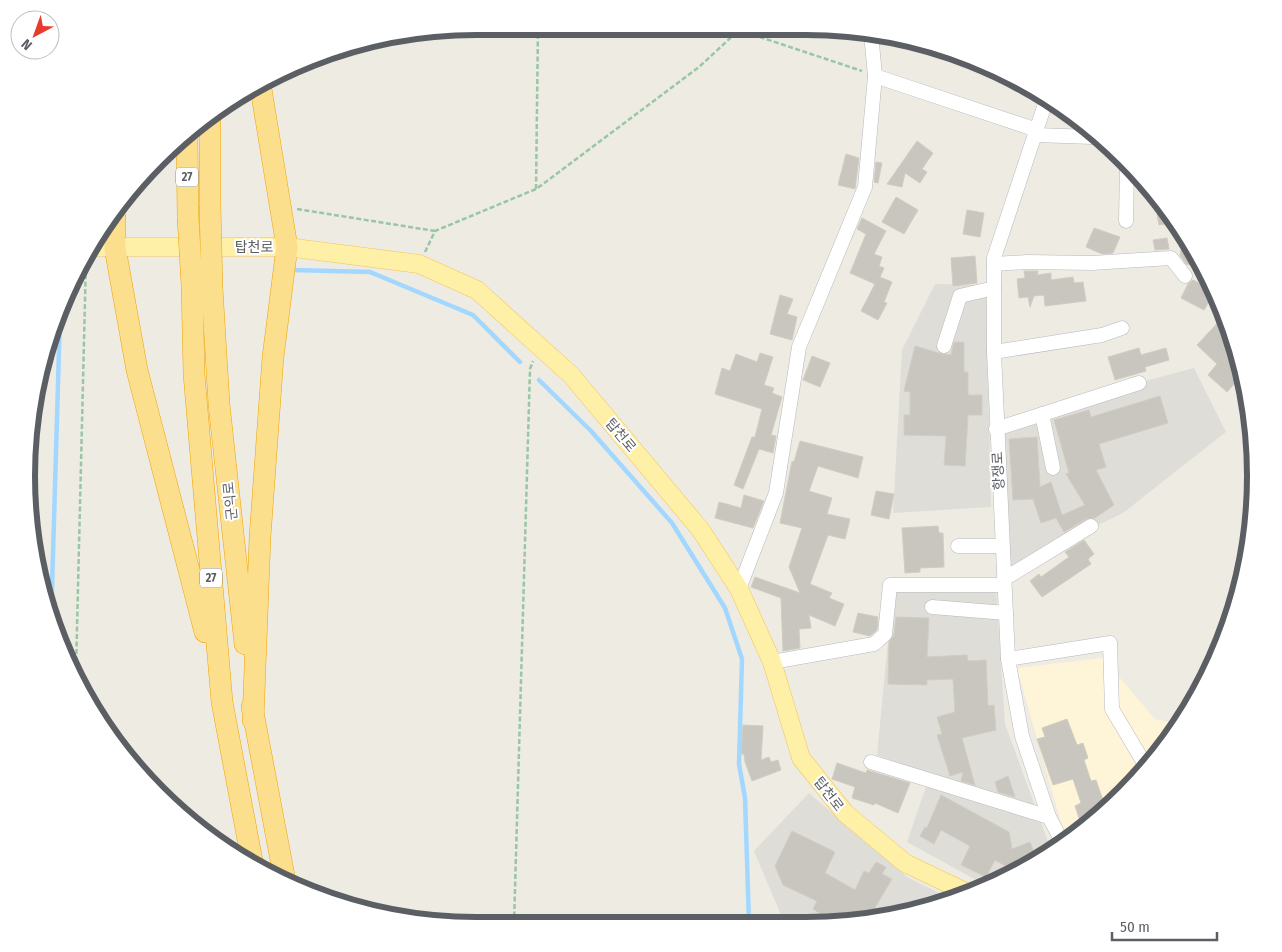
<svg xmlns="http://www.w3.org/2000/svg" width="1282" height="952" viewBox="0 0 1282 952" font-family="'Fira Sans Condensed','Noto Sans KR',sans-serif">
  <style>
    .commercial { fill: #fef5d8 }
    .industrial { fill: #dfddd7 }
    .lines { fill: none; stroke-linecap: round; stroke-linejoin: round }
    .stream { stroke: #a2d7ff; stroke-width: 4.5 }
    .building { fill: #c9c6c0; stroke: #d2cdc1 }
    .minor-casing { stroke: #b6b9bd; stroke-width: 15 }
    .major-casing { stroke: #f1c559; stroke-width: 19 }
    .highway-casing { stroke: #f0a301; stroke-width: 22 }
    .path { stroke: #99c6a5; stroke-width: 2.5; stroke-dasharray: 5 2.5; stroke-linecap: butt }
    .minor { stroke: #fff; stroke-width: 14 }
    .major { stroke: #fff0a7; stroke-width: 18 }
    .highway { stroke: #fcdf8c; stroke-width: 21 }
    .highway-bridge-casing { stroke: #f0a301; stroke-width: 22; stroke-linecap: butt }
    .highway-bridge { stroke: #fcdf8c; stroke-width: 21 }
    .labels { text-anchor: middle; stroke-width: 4; stroke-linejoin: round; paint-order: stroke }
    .shield { fill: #fff; stroke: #8c8f92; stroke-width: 1 }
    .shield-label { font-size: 12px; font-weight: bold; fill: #5b5f64 }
    .street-label { font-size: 14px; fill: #5b5f64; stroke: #fff }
    .rim { fill: none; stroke: #5b5f64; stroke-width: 6 }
  </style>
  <rect width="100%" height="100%" fill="#eeebe3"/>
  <!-- commercial -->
  <path class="commercial" d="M1103 658 1155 719 1179 724 1144 773 1080 833 1068 840 1064 833 1017 668Z"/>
  <!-- industrial -->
  <g class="industrial">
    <path d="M935 284 986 285 991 507 893 513 902 350Z"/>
    <path d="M1194 368 1226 432 1123 513 1010 568 1002 419Z"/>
    <path d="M893 589H996L1005 724 1051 850 987 886 907 842 930 775 877 755Z"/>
    <path d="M809 793 907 877 951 899 865 922H784L754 851Z"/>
  </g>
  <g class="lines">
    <!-- stream -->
    <g class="stream">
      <path d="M293 270 370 272 473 315 520 362"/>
      <path d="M539 380 591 431 672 523 725 608 742 659 739 764 745 798 749 923"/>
      <path d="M51 622 60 316"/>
    </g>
  </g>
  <!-- building -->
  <g class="building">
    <path d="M917 141 933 153 922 169 927 172 920 183 905 173 902 187 887 184Z"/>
    <path d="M846 154 859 158 855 189 838 185Z"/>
    <path d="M876 162 882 163 878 183 874 182Z"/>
    <path d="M896 197 918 210 904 234 882 222Z"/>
    <path d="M967 210 984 213 980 237 963 234Z"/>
    <path d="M1169 212 1175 222 1159 225 1157 214Z"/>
    <path d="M862 218 886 231 874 254 882 257 879 266 884 268 880 277 892 282 884 302 887 303 878 320 861 311 875 284 850 273 866 234 857 229Z"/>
    <path d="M1094 228 1120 237 1113 253 1102 254 1086 247Z"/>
    <path d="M1167 238 1169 249 1155 250 1153 240Z"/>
    <path d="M1181 250 1195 253 1203 268 1186 264 1180 255Z"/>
    <path d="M975 256 977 283 953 286 951 258Z"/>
    <path d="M1024 271H1038L1037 275 1051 273V280L1073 277 1074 283 1083 282 1086 301 1045 306 1044 295 1034 296 1030 307 1028 297 1019 298 1017 279 1025 278Z"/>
    <path d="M1193 280 1215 291 1204 310 1181 298 1188 284Z"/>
    <path d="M780 295 793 299 787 314 797 317 792 340 770 334Z"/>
    <path d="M1224 316 1240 360 1246 394 1235 383 1227 392 1208 375 1217 364 1197 345Z"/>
    <path d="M954 342H964V372H968V395H982V415H968L965 466 944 465 946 436 904 435V415H910V392L904 391 915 346 942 354 951 355Z"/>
    <path d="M1139 348 1141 355 1166 348 1169 360 1145 367 1146 371 1115 380 1108 357Z"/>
    <path d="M760 353 773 357 764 385 774 388 772 393 782 397 771 435 776 436 773 453 759 449 743 489 734 485 752 437H755L762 409 715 394 722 368 730 371 736 354 757 362Z"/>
    <path d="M812 356 830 363 820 387 803 380Z"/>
    <path d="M1160 396 1168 423 1099 444 1106 467 1096 470 1114 505 1095 518 1086 519 1064 532 1056 518 1041 523 1033 499 1013 500 1009 439 1037 437 1040 487 1051 482 1062 515 1085 505 1066 474 1069 473 1054 420 1089 410 1091 417Z"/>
    <path d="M800 441 863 457 858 478 818 466 809 491 832 498 827 514 850 519 845 539 828 535 810 584 832 593 829 598 844 604 835 626 809 615 811 628 799 629 800 648 783 651 781 598 751 587 755 577 800 593 789 567 802 528 780 523 792 461 794 462Z"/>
    <path d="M876 491 894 494 889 519 871 515Z"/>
    <path d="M744 495 764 501 753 528 715 518 719 502 741 508Z"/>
    <path d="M938 526 939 533H943L944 567 920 568V572L905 573 902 528Z"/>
    <path d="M1084 540 1094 554 1088 559 1091 564 1042 597 1030 581 1039 574 1041 577 1069 557 1065 552Z"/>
    <path d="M858 613 878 617 877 630 870 636 853 632Z"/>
    <path d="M896 617 929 618 927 657 967 655 968 661 986 660 988 706 994 705 996 730 962 738 975 785 961 781 963 772 950 776 937 735 942 734 937 717 955 712 953 679 927 680V685L888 684 889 642 894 635Z"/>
    <path d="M1067 719 1077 745 1083 743 1088 758 1084 760 1091 781 1096 780 1106 809 1099 815 1080 821 1075 806 1081 803 1073 779 1053 785 1037 739 1045 737 1042 728Z"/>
    <path d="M743 725 763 726 761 760 769 757 771 762 778 760 781 770 752 781 745 762 744 754H741Z"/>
    <path d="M837 763 866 773 867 770 910 783 898 813 875 803 874 805 852 798 855 787 832 779Z"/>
    <path d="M1008 776 1015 797 998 792 995 782Z"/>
    <path d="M941 795 1009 832 1012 849 1030 842 1036 858 1011 872 1009 868 995 860 986 877 961 865 970 846 941 830 934 844 920 836 925 827 927 828Z"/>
    <path d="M792 831 835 852 825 873 855 890 864 871 869 873 876 862 886 867 882 874 892 879 867 921 833 922 813 909 817 901 783 885 775 866Z"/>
  </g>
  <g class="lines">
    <!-- minor casing -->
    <g class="minor-casing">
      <g id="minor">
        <path d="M875 76 1037 130"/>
        <path d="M1047 98 994 258V352L1008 659 1022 736 1049 817 1063 843"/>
        <path d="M1035 135 1093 137"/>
        <path d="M1126 221 1127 169"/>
        <path d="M994 264 1027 262 1092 263 1171 258 1185 276"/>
        <path d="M944 346 960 296 994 288"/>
        <path d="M994 352 1102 335 1122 328"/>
        <path d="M1042 414 1053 468"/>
        <path d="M996 429 1139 383"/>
        <path d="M958 546H1002"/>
        <path d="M1004 579 1091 526"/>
        <path d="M739 589 776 493 799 347 865 187 875 76 871 33"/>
        <path d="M932 607 1006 613"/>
        <path d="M1008 659 1110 643 1112 709 1147 768"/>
        <path d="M772 662 874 644 885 634 890 585H1004"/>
        <path d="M871 762 1049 817"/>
      </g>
    </g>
    <!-- major casing -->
    <g class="major-casing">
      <path id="major" d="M94 247H287L419 264 477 290 571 375 700 529 739 589 772 662 801 758 845 813 905 863 970 894"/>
    </g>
    <!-- highway casing -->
    <g class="highway-casing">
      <g id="highway">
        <path d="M210 118V204"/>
        <path d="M187 136 188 218"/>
        <path d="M115 218V248L137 370 205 632"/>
        <path d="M192 286 194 374 222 702 253 866"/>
        <path d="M212 288 219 404 245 644"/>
        <path d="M252 707 285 881"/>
        <path d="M253 720 260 537 273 357 287 247 260 83"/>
      </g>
    </g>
    <!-- path -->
    <g class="path">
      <path d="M536 189 538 26"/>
      <path d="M297 209 435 231"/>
      <path d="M425 252 435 231 536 189 547 181 699 67 739 30 862 71"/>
      <path d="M27 507 28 499"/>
      <path d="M76 669 86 259"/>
      <path d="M514 924 530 369 533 361"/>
    </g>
    <!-- minor -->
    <use href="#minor" class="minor"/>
    <!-- major -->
    <use href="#major" class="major"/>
    <!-- highway -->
    <use href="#highway" class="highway"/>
    <!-- highway-bridge casing -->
    <g class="highway-bridge-casing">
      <g id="highway-bridge">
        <path d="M210 204 212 288"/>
        <path d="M188 218 192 286"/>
      </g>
    </g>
    <!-- highway-bridge -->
    <use href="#highway-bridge" class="highway-bridge"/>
  </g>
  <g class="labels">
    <!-- shield labels -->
    <g class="shield">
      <rect x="176" y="167.5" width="22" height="19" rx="4"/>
      <rect x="200" y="568.5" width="22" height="19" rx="4"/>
    </g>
    <g class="shield-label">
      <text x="187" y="181">27</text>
      <text x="211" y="582">27</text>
    </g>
    <!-- street labels -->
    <g class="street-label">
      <text x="254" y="252">탑천로</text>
      <text transform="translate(621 435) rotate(50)" y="5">탑천로</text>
      <text transform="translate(998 471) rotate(-93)" y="5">항쟁로</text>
      <text transform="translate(230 501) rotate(-96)" y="5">군익로</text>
      <text transform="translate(829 794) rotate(52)" y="5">탑천로</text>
    </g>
  </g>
  <!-- crop -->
  <path d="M0 0H1282V952H0ZM476 35H806A441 441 0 0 1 1247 476V476A441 441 0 0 1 806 917H476A441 441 0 0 1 35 476V476A441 441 0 0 1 476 35Z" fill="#fff" fill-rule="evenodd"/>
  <path class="rim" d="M476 35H806A441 441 0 0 1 1247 476V476A441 441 0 0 1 806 917H476A441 441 0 0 1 35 476V476A441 441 0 0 1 476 35Z"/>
  <!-- north arrow -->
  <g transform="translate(35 35) rotate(221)"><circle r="24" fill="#ffffff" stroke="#bdbfc1"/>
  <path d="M0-4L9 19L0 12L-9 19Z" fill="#e83b2f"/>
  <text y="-8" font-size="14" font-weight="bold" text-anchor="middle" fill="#5b5f64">N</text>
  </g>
  <!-- scale -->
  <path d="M1112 932v8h105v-8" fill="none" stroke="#5b5f64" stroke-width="2.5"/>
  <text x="1120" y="932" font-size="15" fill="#5b5f64" stroke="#ffffff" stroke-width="4" paint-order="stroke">50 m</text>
</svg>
